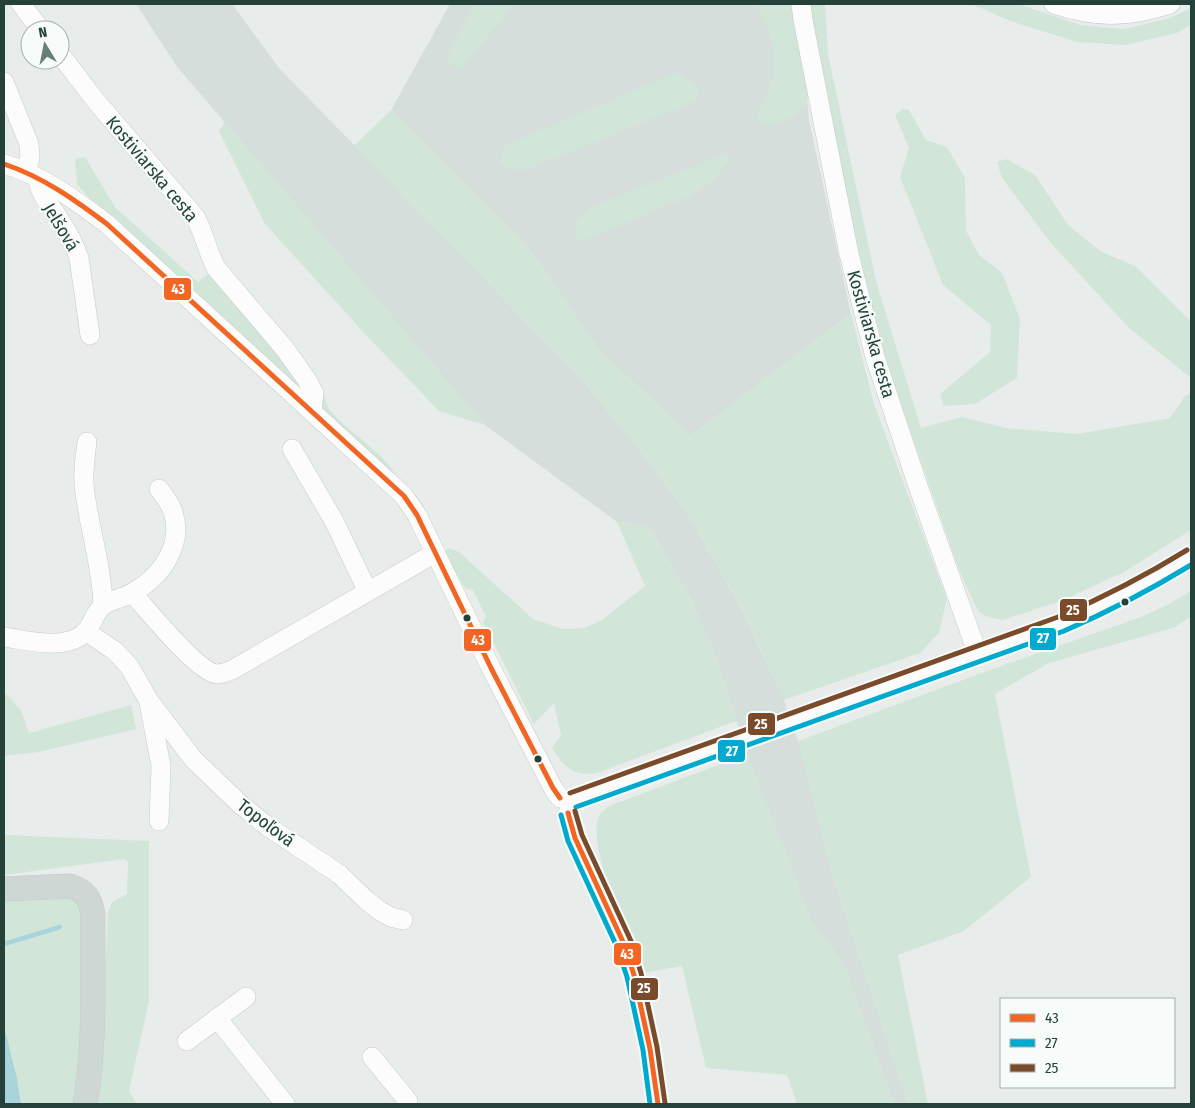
<svg xmlns="http://www.w3.org/2000/svg" width="1195" height="1108" viewBox="0 0 1195 1108" font-family="'Fira Sans Condensed',sans-serif">
  <style>
    .built { fill: #d6dedb }
    .green { fill: #d1e6d8 }
    .water { fill: #a9d4db }
    .lines { fill: none; stroke-linecap: round; stroke-linejoin: round }
    .stream { stroke: #a9d4db; stroke-width: 4.5 }
    .minor-casing { stroke: #c5cac8; stroke-width: 20 }
    .major-casing { stroke: #c3ccc9; stroke-width: 25 }
    .minor { stroke: #fcfcfc; stroke-width: 19 }
    .major { stroke: #cfd7d5; stroke-width: 24 }
    .bus-1-casing { stroke: #f7fbf9; stroke-width: 9 }
    .bus-2-casing { stroke: #f7fbf9; stroke-width: 9 }
    .bus-3-casing { stroke: #f7fbf9; stroke-width: 9 }
    .bus-1 { stroke: #f26522; stroke-width: 5 }
    .bus-2 { stroke: #00a9ce; stroke-width: 5 }
    .bus-3 { stroke: #7a4b2a; stroke-width: 5 }
    .bus-dot { fill: #24423a; stroke: #f7fbf9; stroke-width: 2 }
    .labels { text-anchor: middle; stroke-width: 4.5; stroke-linejoin: round; paint-order: stroke }
    .street-label { font-size: 18px; fill: #24423a; stroke: #f7fbf9 }
    .line-badge { stroke: #f7fbf9; stroke-width: 2 }
    .badge-label { font-size: 14px; text-anchor: middle; font-weight: bold; fill: #fff }
  </style>
  <rect width="100%" height="100%" fill="#e8edeb"/>
  <!-- built -->
  <g class="built">
    <path d="M136 4H232L279 68 578 375 651 464 695 525 741 608 784 700 803 756 832 873 908 1104H894L843 963 810 919 753 773 714 652 690 598 649 526 617 522 485 425 178 68Z"/>
    <path d="M450 4H798L809 120 851 314 690 436 599 350 530 250 391 110Z"/>
  </g>
  <!-- green -->
  <g class="green">
    <path d="M475 4H514L461 70 446 61Z"/>
    <path d="M752 4H794L810 87 806 106 794 116 768 126 760 124 757 115C781 71 780 51 758 7L754 8Z"/>
    <path d="M809 4H825L828 54 876 281 921 428 962 417 1007 428 1077 434 1170 418 1185 396 1191 394V530L1124 572 1063 600 1003 620 987 617 979 612 974 603 958 567 888 367 857 251Z"/>
    <path d="M971 4H1018L1080 25 1124 29 1170 18 1191 8V25L1177 33 1126 45 1077 42 1013 22Z"/>
    <path d="M678 72 699 88 696 101 528 169H508L500 161 506 145Z"/>
    <path d="M903 109 909 110 926 140 947 147 965 178 966 231 979 255 1002 273 1020 319 1017 378 975 404 944 406 940 394 990 352 991 325 943 285 900 177 909 148 895 115Z"/>
    <path d="M391 110 530 250 599 350 690 436 851 314 874 404 947 599 939 633 920 653 784 700 742 609 695 525 651 464 578 375 354 146Z"/>
    <path d="M225 122 485 425 439 411 367 336 265 224 219 131Z"/>
    <path d="M728 153 730 160 713 181 689 196 590 238 577 240C572 226 579 218 589 208Z"/>
    <path d="M85 157 115 207 198 282 211 271 287 360 308 400 126 236 77 185 75 159Z"/>
    <path d="M1006 159 1035 175 1068 225 1100 251 1135 266 1191 322V376L1187 375 1129 328 1050 242 1002 178 997 162Z"/>
    <path d="M300 357C307 366 315 375 321 384 325 392 325 403 330 410 347 432 392 457 398 482L322 413Z"/>
    <path d="M617 522 649 526 690 598 714 652 736 721 597 773C573 777 564 767 552 748L561 735 554 703 534 724 483 622 486 617 473 590 466 589 446 558 444 552 449 548 459 552 533 619 563 629 584 628 602 620 645 586Z"/>
    <path d="M1191 591V617L1173 628 1049 663 995 694 1031 877 964 931 898 955 928 1104H908L832 873 798 741 990 670 1141 617 1167 605Z"/>
    <path d="M4 694H6L21 710 29 733 131 705 136 729 39 752 4 756Z"/>
    <path d="M747 754 792 867 810 919 843 963 894 1104H797L787 1075 706 1068 682 966 643 973C631 943 583 841 600 814 602 811 606 809 609 806Z"/>
    <path d="M4 835 149 841V1001L129 1091 137 1104H98L108 912 112 902 127 894 128 862 124 859 4 875Z"/>
    <path d="M69 897 77 904 81 911V1081L77 1104H21L17 1078 4 1026V901Z"/>
  </g>
  <!-- water -->
  <path class="water" d="M4 1026 17 1078 21 1104H4Z"/>
  <g class="lines">
    <!-- stream -->
    <path class="stream" d="M4 944 60 927"/>
    <!-- minor casing -->
    <g class="minor-casing">
      <g id="minor">
        <path d="M21 4 41 30"/>
        <path d="M801 4 803 20 849 254 875 357 919 489 978 655"/>
        <path d="M1054 4C1095 18 1128 18 1170 4"/>
        <path d="M60 54 95 100 196 218C204 234 208 252 216 268L285 349 307 380 314 393 312 411"/>
        <path d="M4 82 29 144 30 158 25 172"/>
        <path d="M4 164C42 175 75 200 107 224L404 496 417 515 491 668 553 788 560 798"/>
        <path d="M38 179C40 195 49 203 57 216 66 229 74 243 79 258L90 335"/>
        <path d="M87 442C85 459 82 476 85 493 90 531 102 567 103 605"/>
        <path d="M292 449 334 521 367 590"/>
        <path d="M132 593C147 609 198 673 217 674 222 674 227 672 232 670L435 553"/>
        <path d="M87 632 115 651 129 666 149 701 194 760 240 804 267 826 339 874 366 900 380 911 391 917 403 920"/>
        <path d="M4 637C26 640 53 648 75 639 94 631 91 614 104 605 112 599 124 598 132 593 161 577 184 545 173 512 171 504 164 496 159 489"/>
        <path d="M149 703 161 766 159 821"/>
        <path d="M573 800 1061 624 1113 601 1149 582 1191 556"/>
        <path d="M568 813 575 838 624 944 634 975 650 1049 658 1104"/>
        <path d="M217 1018 285 1104"/>
        <path d="M187 1041 246 997"/>
        <path d="M372 1057 408 1101"/>
      </g>
    </g>
    <!-- major casing -->
    <g class="major-casing">
      <path id="major" d="M4 889 70 886C85 891 90 898 93 914 92 976 96 1043 85 1104"/>
    </g>
    <!-- minor -->
    <use href="#minor" class="minor"/>
    <!-- major -->
    <use href="#major" class="major"/>
    <!-- bus-1 casing -->
    <g class="bus-1-casing">
      <g id="bus-1">
        <path d="M4 164C43 177 75 200 107 224L404 496 417 515 491 668 553 788 560 798"/>
        <path d="M568 813 575 838 624 944 634 975 650 1049 658 1104"/>
      </g>
    </g>
    <!-- bus-2 casing -->
    <g class="bus-2-casing">
      <g id="bus-2">
        <path d="M576 807 1064 631C1108 612 1150 590 1191 565"/>
        <path d="M561 815 568 841 617 947 627 977 643 1050 650 1104"/>
      </g>
    </g>
    <!-- bus-3 casing -->
    <g class="bus-3-casing">
      <g id="bus-3">
        <path d="M570 793 1058 617C1104 597 1145 576 1187 550"/>
        <path d="M575 811 582 835 631 941 641 973 657 1047 665 1103"/>
      </g>
    </g>
    <!-- bus-1 -->
    <use href="#bus-1" class="bus-1"/>
    <!-- bus-2 -->
    <use href="#bus-2" class="bus-2"/>
    <!-- bus-3 -->
    <use href="#bus-3" class="bus-3"/>
  </g>
  <!-- markers -->
  <g class="bus-dot">
    <circle cx="1125" cy="602" r="4.5"/>
    <circle cx="467" cy="618" r="4.5"/>
    <circle cx="538" cy="759" r="4.5"/>
  </g>
  <g class="labels">
    <!-- street labels -->
    <g class="street-label">
      <text transform="translate(152 169) rotate(50)" y="6">Kostiviarska cesta</text>
      <text transform="translate(61 227) rotate(59)" y="6">Jelšová</text>
      <text transform="translate(871 334) rotate(74)" y="6">Kostiviarska cesta</text>
      <text transform="translate(266 823) rotate(37)" y="6">Topoľová</text>
    </g>
  </g>
  <g class="line-badge">
    <rect x="163" y="277" width="29" height="24" rx="5" fill="#f26522"/>
    <rect x="1059" y="598" width="29" height="24" rx="5" fill="#7a4b2a"/>
    <rect x="1029" y="627" width="28" height="24" rx="5" fill="#00a9ce"/>
    <rect x="463" y="628" width="29" height="24" rx="5" fill="#f26522"/>
    <rect x="747" y="712" width="29" height="24" rx="5" fill="#7a4b2a"/>
    <rect x="717" y="739" width="29" height="24" rx="5" fill="#00a9ce"/>
    <rect x="613" y="942" width="29" height="24" rx="5" fill="#f26522"/>
    <rect x="630" y="977" width="29" height="24" rx="5" fill="#7a4b2a"/>
  </g>
  <g class="badge-label">
    <text x="178" y="294">43</text>
    <text x="1073" y="615">25</text>
    <text x="1043" y="643">27</text>
    <text x="478" y="645">43</text>
    <text x="761" y="729">25</text>
    <text x="732" y="756">27</text>
    <text x="627" y="959">43</text>
    <text x="644" y="993">25</text>
  </g>
  <!-- border -->
  <rect width="1195" height="1108" fill="none" stroke="#24423a" stroke-width="10"/>
  <!-- legend -->
  <rect x="1000" y="998" width="175" height="90" fill="#f7fbf9" stroke="#a3b1ad"/>
  <rect x="1010" y="1014" width="25" height="8" fill="#f26522" stroke="#a3b1ad"/>
  <text x="1045" y="1023" font-size="15" fill="#24423a">43</text>
  <rect x="1010" y="1039" width="25" height="8" fill="#00a9ce" stroke="#a3b1ad"/>
  <text x="1045" y="1048" font-size="15" fill="#24423a">27</text>
  <rect x="1010" y="1064" width="25" height="8" fill="#7a4b2a" stroke="#a3b1ad"/>
  <text x="1045" y="1073" font-size="15" fill="#24423a">25</text>
  <!-- north arrow -->
  <g transform="translate(45 45) rotate(350)"><circle r="24" fill="#f7fbf9" stroke="#a3b1ad"/>
  <path d="M0-4L9 19L0 12L-9 19Z" fill="#697e78"/>
  <text y="-8" font-size="14" font-weight="bold" text-anchor="middle" fill="#24423a">N</text>
  </g>
</svg>
